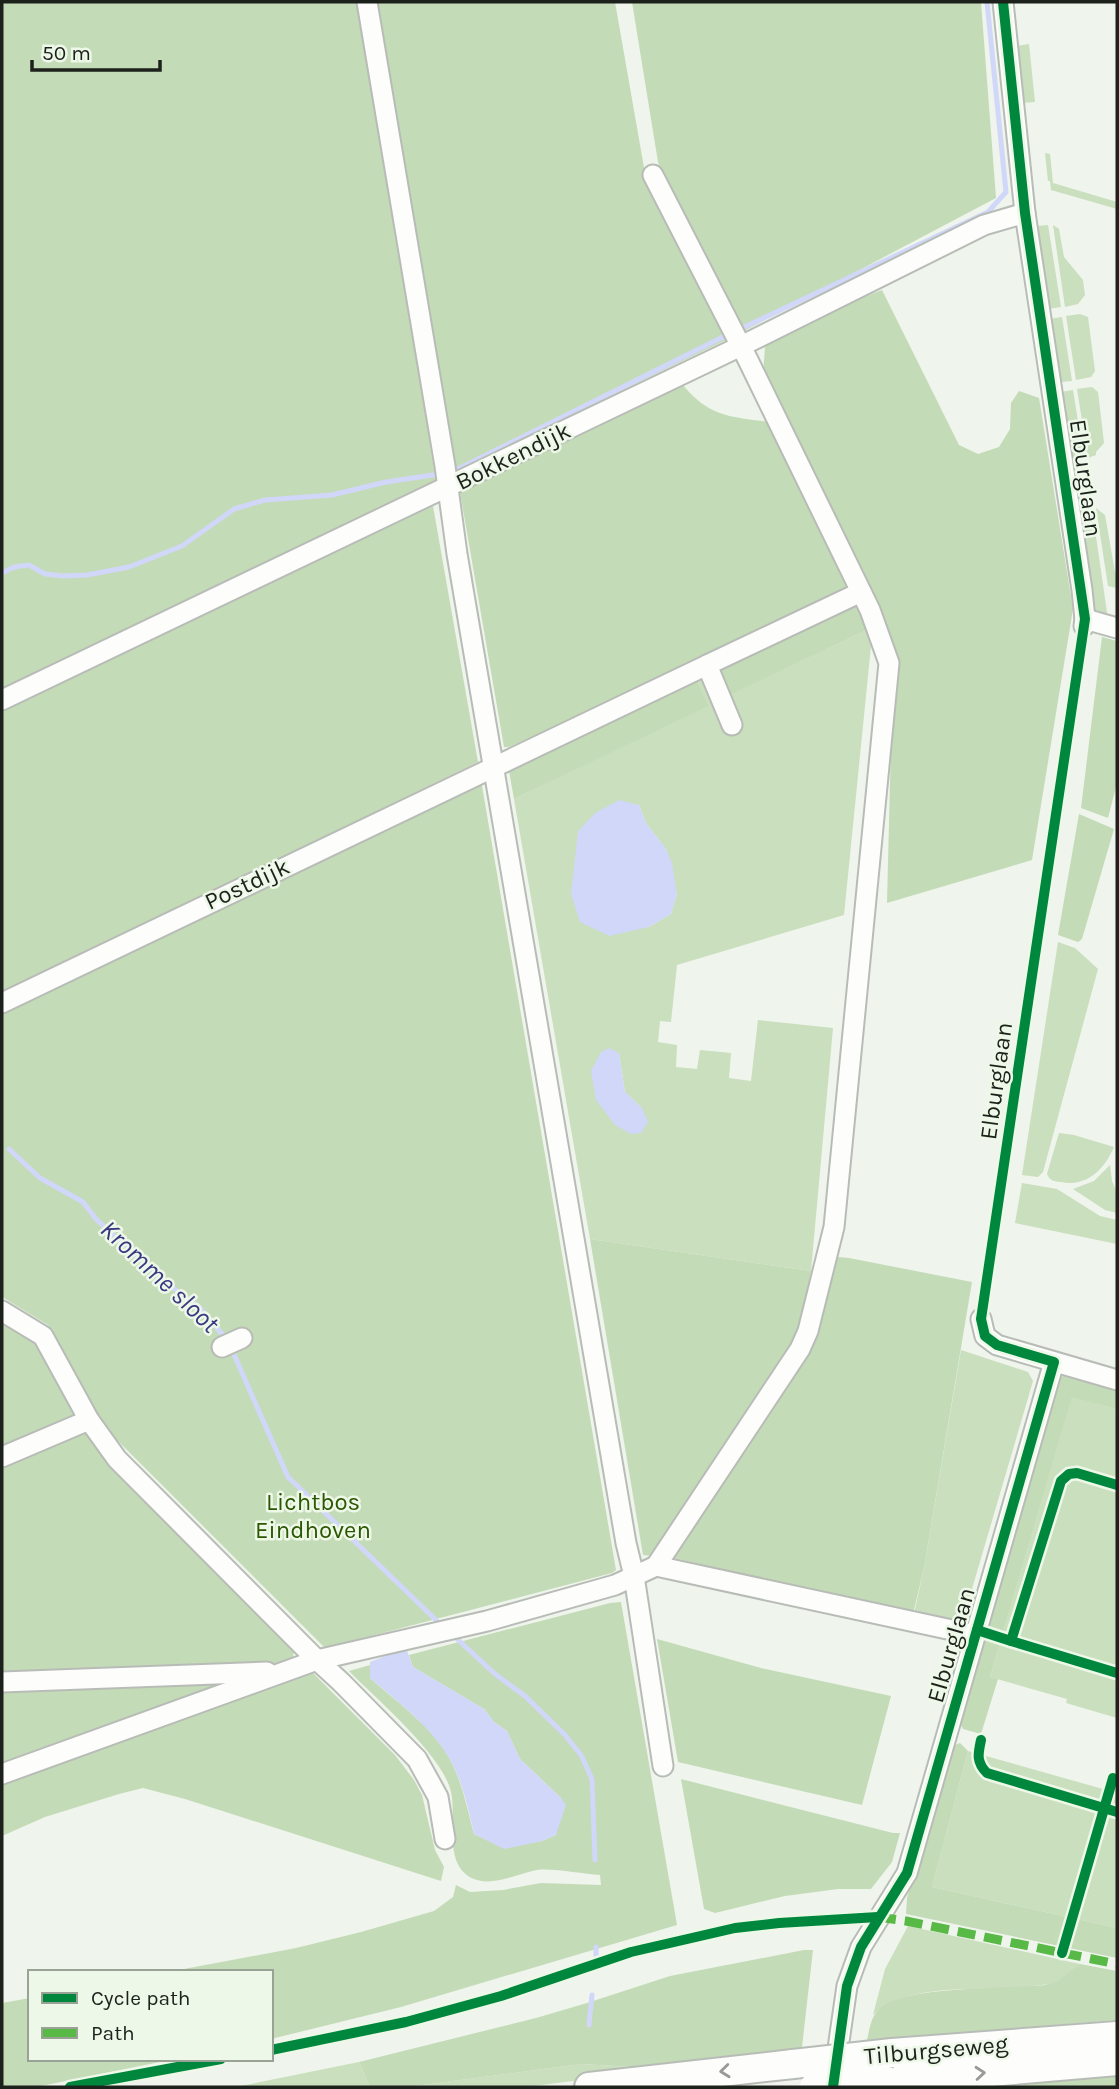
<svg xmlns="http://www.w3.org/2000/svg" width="1119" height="2089" viewBox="0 0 1119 2089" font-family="Karla,sans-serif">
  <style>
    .green { fill: #c9dfbd; fill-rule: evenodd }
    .forest { fill: #c4dbb7 }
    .water { fill: #d0d7f8 }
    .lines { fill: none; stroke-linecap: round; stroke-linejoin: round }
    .stream { stroke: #d0d7f8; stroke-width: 5 }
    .minor-casing { stroke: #b8bcb6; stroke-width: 23 }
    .highway-casing { stroke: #b8bcb6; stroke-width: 32 }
    .minor { stroke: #fdfdfc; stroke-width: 19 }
    .highway { stroke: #fdfdfc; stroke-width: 28 }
    .highway-bridge-casing { stroke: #b8bcb6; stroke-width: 32; stroke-linecap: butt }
    .highway-bridge { stroke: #fdfdfc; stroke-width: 28 }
    .quiet { stroke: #58b947; stroke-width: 9; stroke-dasharray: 18 9; stroke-linecap: butt }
    .cycleway-casing { stroke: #eef8e8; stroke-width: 15 }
    .cycleway { stroke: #00873e; stroke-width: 10 }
    .oneway { stroke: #989a97 }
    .labels { text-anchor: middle; stroke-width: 5; stroke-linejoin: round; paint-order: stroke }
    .street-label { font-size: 24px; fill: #1d211b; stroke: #eef8e8 }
    .park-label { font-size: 24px; fill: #2b5700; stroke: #eef8e8 }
    .water-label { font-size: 26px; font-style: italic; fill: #383982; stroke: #eef8e8 }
  </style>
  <rect width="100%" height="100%" fill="#eff4ec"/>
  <!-- green -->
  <g class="green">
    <path d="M1029 44 1035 102 1023 103 1017 46Z"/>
    <path d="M1045 153 1050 154 1053 183 1117 202V209L1051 190 1050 181H1048Z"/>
    <path d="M1048 225 1061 307 1048 309 1036 226Z"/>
    <path d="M1053 225 1059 229 1064 257 1083 280 1085 295 1078 304 1065 307Z"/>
    <path d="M1080 314 1088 317 1095 371 1091 377 1076 380 1066 316Z"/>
    <path d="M1062 317 1072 381 1059 382 1050 319Z"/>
    <path d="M1092 387 1098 392 1104 443 1096 452V455L1088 458 1077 389Z"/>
    <path d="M1073 390 1084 459 1071 461 1061 392Z"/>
    <path d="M1096 508 1105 515 1115 572 1117 573V588L1108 586Z"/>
    <path d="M1092 509 1108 619 1094 612 1079 511Z"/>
    <path d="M871 628 872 636 844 915 677 965 671 1022 660 1021 658 1042 677 1045 676 1067 697 1069 700 1050 731 1053 729 1078 751 1081 758 1020 833 1028 811 1271 590 1239 514 799 707 705 697 680 720 669 731 694ZM639 805 646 823 666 849 677 894 671 914 649 927ZM619 1053 625 1092 642 1108 591 1071Z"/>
    <path d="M1058 942 1075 948 1098 969 1043 1172 1038 1177 1022 1175Z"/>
    <path d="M1059 1133 1074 1135 1114 1147C1104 1170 1087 1187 1061 1182 1053 1181 1050 1181 1047 1174Z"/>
    <path d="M1110 1165 1112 1181 1117 1193V1213L1105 1210 1073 1189 1094 1181Z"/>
    <path d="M1022 1183 1057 1189 1100 1216 1117 1220V1244L1015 1223Z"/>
    <path d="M961 1350 1028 1372 1033 1381 962 1623 914 1614 924 1568Z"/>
    <path d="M1072 1396 1117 1409V1718L1066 1703 1067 1699 990 1677Z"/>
    <path d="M983 1749 986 1750V1756L1117 1793V1928L932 1887 968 1751 981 1755Z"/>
    <path d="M908 1926 1080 1964C1074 1970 1067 1977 1059 1981 1049 1985 1037 1985 1027 1987 981 1992 908 1981 873 2015L885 1969Z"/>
    <path d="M359 2062 370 2087H236Z"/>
    <path d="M581 2064 666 2069 526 2087H407Z"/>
  </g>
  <!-- forest -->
  <g class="forest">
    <path d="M2 2H358L436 481 2 690Z"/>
    <path d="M378 2H615L646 179 728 339 456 470Z"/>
    <path d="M632 2H981L996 198 742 332 663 177 658 162Z"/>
    <path d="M882 290 959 445 978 454 999 447 1010 429 1011 403 1019 391 1039 398 1073 609 1032 860 887 903 893 663 763 374 765 347 786 327Z"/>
    <path d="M683 385C709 417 731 417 769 422L850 584 846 589 556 726 509 747H504L460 492Z"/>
    <path d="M433 506 478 762 2 993V712Z"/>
    <path d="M860 604 871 628 730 695 720 669 854 605Z"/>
    <path d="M1102 637 1117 641V783L1108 818 1081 808Z"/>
    <path d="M697 680 708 706 514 799 509 771Z"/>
    <path d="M477 785 482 786 616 1570 612 1573 325 1648 113 1436 90 1407 48 1325 2 1297V1013Z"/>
    <path d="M1079 814 1114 829 1082 939 1078 942 1058 935Z"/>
    <path d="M590 1239 811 1271 800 1329 790 1349 652 1556 643 1555Z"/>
    <path d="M828 1256 849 1258 972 1282 924 1568 913 1614 670 1557 804 1358Z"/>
    <path d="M2 1319 40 1343 83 1417 2 1451Z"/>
    <path d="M1067 1374 1117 1387V1409L1072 1397 990 1677 998 1679 981 1734 963 1729 958 1719 1056 1384 1061 1377Z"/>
    <path d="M86 1428 295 1647 293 1657 277 1664 2 1675V1464Z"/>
    <path d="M621 1602 677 1925 401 2007 271 2039V1972H168L296 1948 361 1932 434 1911 453 1897 456 1885 470 1892 503 1890 541 1883 601 1885 600 1875C582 1874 554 1868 537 1870 519 1873 493 1887 474 1879 442 1866 457 1818 451 1792 443 1755 376 1699 349 1671L370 1665V1678C397 1702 430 1725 448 1756 462 1780 467 1808 474 1834L504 1848 542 1841 556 1835 561 1798 520 1759 507 1731 494 1722 484 1709 413 1667 409 1655 610 1603Z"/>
    <path d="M657 1639 761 1668 891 1696 862 1805 678 1762Z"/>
    <path d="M313 1673 395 1755 414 1780 422 1795 435 1850 444 1867 441 1881 185 1799 143 1788 119 1794 45 1817 2 1836V1783L296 1676Z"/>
    <path d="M213 1681 219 1685 2 1762V1690Z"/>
    <path d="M960 1743 968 1751 932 1887 1117 1928V1958L906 1914 907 1898 950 1747Z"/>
    <path d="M681 1779 893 1833H900L892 1862 871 1889H838L785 1896 715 1913 704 1909Z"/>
    <path d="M804 1950H813L802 2047 790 2052 666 2069 581 2064 407 2087H370L359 2062 536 2018 587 2003 670 1976Z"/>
    <path d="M1080 1964 1117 1971V2020L867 2040C870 2027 871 2014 883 2006 910 1986 1007 1989 1045 1985L1058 1981Z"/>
    <path d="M30 1998V2059H175L36 2087H2V2003Z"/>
    <path d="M1117 2076V2087H979Z"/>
  </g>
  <!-- water -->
  <g class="water">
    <path d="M619 800 639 805 646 823 666 849 672 863 677 894 671 914 649 927 609 936 580 922 571 894 578 831 595 813Z"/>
    <path d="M609 1048 619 1053 625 1092 642 1108 648 1122 641 1133 631 1134 615 1125 596 1100 591 1071 601 1052Z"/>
    <path d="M406 1648 413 1667 484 1709 494 1722 507 1731 520 1759 561 1798 566 1805 556 1835 542 1841 504 1849 474 1834C468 1807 462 1780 448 1756 429 1725 397 1701 370 1678V1662Z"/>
  </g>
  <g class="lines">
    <!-- stream -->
    <g class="stream">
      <path d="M738 330 988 212 1006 192 987 2"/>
      <path d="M452 472 729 334"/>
      <path d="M2 573 14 567 29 565 45 574 64 576 87 575 129 567 182 546 234 509 265 500 332 495 386 482 440 474"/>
      <path d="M9 1149 40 1178 83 1202 96 1219 165 1282 198 1306 228 1341 288 1477 437 1621"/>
      <path d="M455 1637 495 1674 525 1696 565 1735 581 1755 592 1779 595 1860"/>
      <path d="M596 1957V1947"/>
      <path d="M589 2025 592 1995"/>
    </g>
    <!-- minor casing -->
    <g class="minor-casing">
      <g id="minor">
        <path d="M367 2 445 466 457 554 626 1543 634 1576 663 1766"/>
        <path d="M1003 2 1025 213 1082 590 1085 619 1084 626"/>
        <path d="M653 175 748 360 870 610 889 663 834 1227 808 1331 800 1349 656 1566"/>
        <path d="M1085 619 1117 628"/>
        <path d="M2 700 741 346 984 225 1025 213"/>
        <path d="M732 725 707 665 861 592"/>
        <path d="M2 1003 707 665"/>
        <path d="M2 1311 43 1336 89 1420 117 1459 317 1660 487 1621 615 1585 656 1566 975 1635"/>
        <path d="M981 1319 985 1336 997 1345 1117 1380"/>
        <path d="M222 1347 242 1338"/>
        <path d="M2 1457 89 1420"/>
        <path d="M2 1682 267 1672"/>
        <path d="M2 1774 317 1660 341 1682 417 1759 438 1797 445 1839"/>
        <path d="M835 2069 847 1986 861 1947 907 1873 1054 1362"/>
      </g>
    </g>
    <!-- highway casing -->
    <g class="highway-casing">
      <g id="highway">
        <path d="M892 2053 1117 2036"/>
        <path d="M887 2081 1117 2061"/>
        <path d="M589 2087 793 2064"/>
      </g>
    </g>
    <!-- minor -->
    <use href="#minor" class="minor"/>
    <!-- highway -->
    <use href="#highway" class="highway"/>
    <!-- highway-bridge casing -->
    <g class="highway-bridge-casing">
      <g id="highway-bridge">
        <path d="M793 2064 892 2053"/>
        <path d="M814 2087 887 2081"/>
      </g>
    </g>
    <!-- highway-bridge -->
    <use href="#highway-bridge" class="highway-bridge"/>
    <!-- quiet -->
    <path class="quiet" d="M878 1917 906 1921 1117 1964"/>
    <!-- cycleway casing -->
    <g class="cycleway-casing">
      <g id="cycleway">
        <path d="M977 1630 1011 1641 1061 1481 1069 1474 1077 1473 1117 1485"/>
        <path d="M1011 1641 1117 1673"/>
        <path d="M981 1740C978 1754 976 1762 987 1773L1117 1812"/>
        <path d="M1062 1953 1113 1778"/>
        <path d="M271 2050 406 2022 501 1996 631 1952 735 1928 779 1923 878 1917"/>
        <path d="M70 2087 221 2059"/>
        <path d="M833 2087 847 1986 861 1947 907 1873 1054 1362 997 1345 985 1336 981 1319 1085 619 1025 213 1003 2"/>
      </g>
    </g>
    <!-- cycleway -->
    <use href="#cycleway" class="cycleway"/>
  </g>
  <!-- one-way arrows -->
  <defs><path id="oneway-chevron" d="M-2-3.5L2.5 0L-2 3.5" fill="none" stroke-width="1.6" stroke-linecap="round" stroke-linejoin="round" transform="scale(1.75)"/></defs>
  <g class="oneway">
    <use href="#oneway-chevron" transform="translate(725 2071) rotate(174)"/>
    <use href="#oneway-chevron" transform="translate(980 2073) rotate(-5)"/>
  </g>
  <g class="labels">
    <!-- street labels -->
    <g class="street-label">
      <text transform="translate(513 456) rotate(-26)" y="8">Bokkendijk</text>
      <text transform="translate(1086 478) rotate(82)" y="8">Elburglaan</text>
      <text transform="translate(247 884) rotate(-25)" y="8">Postdijk</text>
      <text transform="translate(996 1081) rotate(-82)" y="8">Elburglaan</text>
      <text transform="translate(951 1645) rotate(-74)" y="8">Elburglaan</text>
      <text transform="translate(936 2050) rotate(-5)" y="8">Tilburgseweg</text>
    </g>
    <!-- park labels -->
    <g class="park-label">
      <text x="313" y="1510">Lichtbos<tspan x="313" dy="28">Eindhoven</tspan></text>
    </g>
    <!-- water labels -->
    <g class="water-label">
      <text transform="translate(160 1276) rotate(43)" y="9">Kromme sloot</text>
    </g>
  </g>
  <!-- border -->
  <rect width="1119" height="2089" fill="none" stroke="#1d211b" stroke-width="7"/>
  <!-- legend -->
  <rect x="28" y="1970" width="245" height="91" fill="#eef8e8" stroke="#9aa296" stroke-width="2"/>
  <rect x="42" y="1993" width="35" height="10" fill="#00873e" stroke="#9aa296" stroke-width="2"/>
  <text x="91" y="2005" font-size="21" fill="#1d211b">Cycle path</text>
  <rect x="42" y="2028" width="35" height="10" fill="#58b947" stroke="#9aa296" stroke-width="2"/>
  <text x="91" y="2040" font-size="21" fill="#1d211b">Path</text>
  <!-- scale -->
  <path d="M32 60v10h128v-10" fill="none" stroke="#1d211b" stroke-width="3.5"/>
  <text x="42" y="60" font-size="21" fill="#1d211b" stroke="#eef8e8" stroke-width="5" paint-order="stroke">50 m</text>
</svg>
